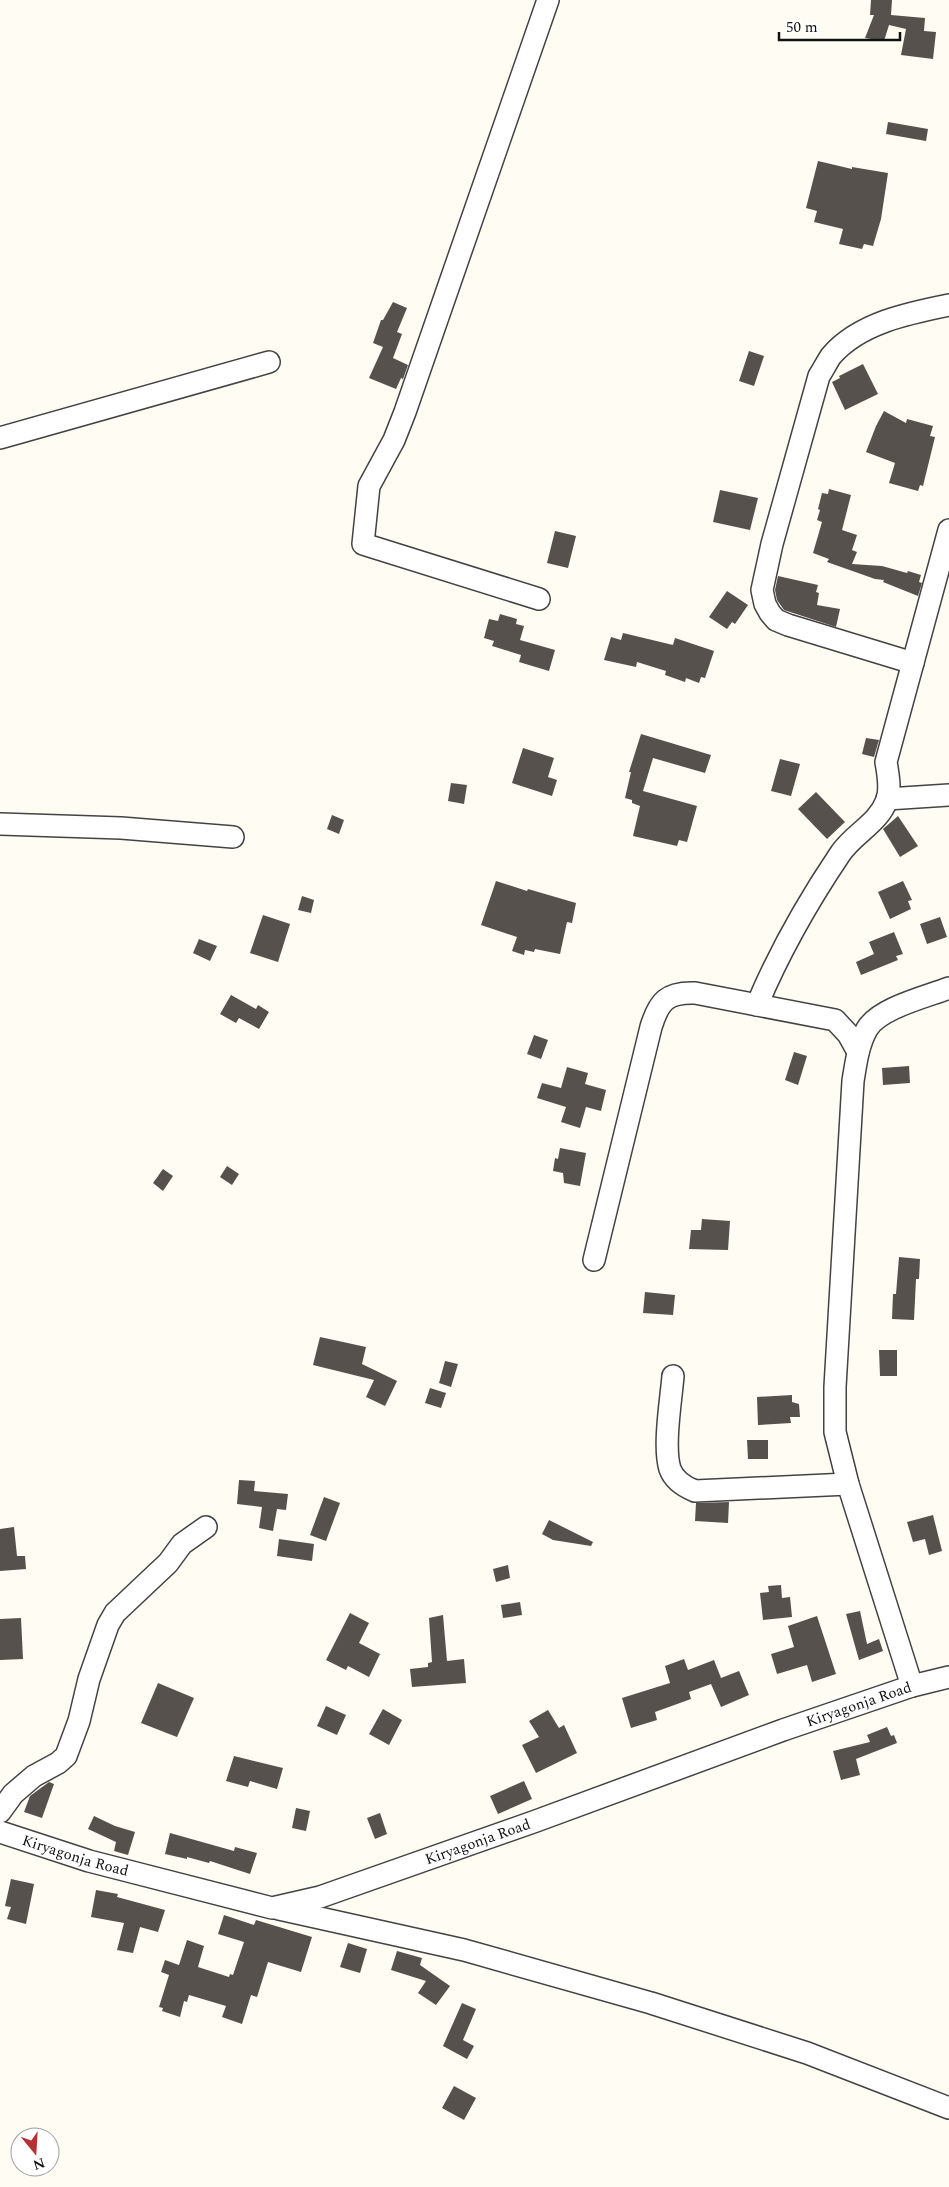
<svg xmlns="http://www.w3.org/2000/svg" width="949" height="2187" viewBox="0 0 949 2187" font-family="Spectral,serif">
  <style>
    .building { fill: #57514d }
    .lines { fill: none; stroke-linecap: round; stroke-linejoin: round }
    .minor-casing { stroke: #434343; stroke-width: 24 }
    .minor { stroke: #fff; stroke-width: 21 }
    .labels { text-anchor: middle; stroke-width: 5; stroke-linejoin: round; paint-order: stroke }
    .street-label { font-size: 15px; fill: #101010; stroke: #fff }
  </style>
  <rect width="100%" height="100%" fill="#fefcf3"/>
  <!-- building -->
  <g class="building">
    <path d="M871 0H892L891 15 925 18 924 31 936 32 933 59 901 55 906 29 889 25 884 41 865 38 874 15H870Z"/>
    <path d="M888 122 928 129 926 141 886 134Z"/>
    <path d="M818 161 852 169V167L888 173 881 219 873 246 864 244 862 249 839 244 843 229 814 222 817 211 806 208Z"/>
    <path d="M393 302 407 308 397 332 402 334 393 358 408 365 403 379 401 378 396 389 369 378 383 347 373 343 381 320H383Z"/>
    <path d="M749 351 764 356 754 386 739 381Z"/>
    <path d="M863 364 878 394 845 410 832 382 840 378 839 376Z"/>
    <path d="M884 411 906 423 907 419 933 426 930 436 935 437 923 486 920 485 918 491 889 483 895 463 866 452 876 426Z"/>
    <path d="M829 489 851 495 842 530 857 535 852 550 857 552 852 564 882 566 907 573 908 571 921 575 919 582 922 583 918 596 883 582 884 580 875 579 827 562 829 559 813 553 822 522 817 520 820 510 818 509 822 493 828 494Z"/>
    <path d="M720 490 758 498 750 530 713 522Z"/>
    <path d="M555 531 576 536 568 568 547 563Z"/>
    <path d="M778 576 818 585 816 592 819 593 817 605 840 609 836 627 784 610 777 600 775 590Z"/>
    <path d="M727 591 748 605 735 624 732 622 727 629 709 617Z"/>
    <path d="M500 614 517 619 516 624 524 626 520 640 555 650 549 671 519 662 521 655 492 646 494 641 484 638 489 619 498 621Z"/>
    <path d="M623 633 673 645 675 638 714 651 705 678 701 677 699 683 686 678 685 682 665 675 666 671 637 662 636 667 604 660 611 637 621 640Z"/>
    <path d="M641 734 711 755 705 773 653 758 643 791 697 806 687 842 679 840 677 846 633 836 640 806 632 803V800L625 798 631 772H629Z"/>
    <path d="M866 738 879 740 874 757 862 754Z"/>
    <path d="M523 748 554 758 548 777 557 780 552 796 512 783Z"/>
    <path d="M780 759 800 764 791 796 771 791Z"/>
    <path d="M451 783 467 785 464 804 448 801Z"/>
    <path d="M816 792 845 822 827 839 798 809Z"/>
    <path d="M332 815 344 820 339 834 327 829Z"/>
    <path d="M898 816 918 846 900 857 883 829Z"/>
    <path d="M496 881 527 891 528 889 576 903 572 923 567 922 560 954 535 949 534 952 525 950 524 955 512 951 517 937 481 925Z"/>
    <path d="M903 881 912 900 908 901 911 909 890 919 878 892Z"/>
    <path d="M302 896 314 900 311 913 298 910Z"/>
    <path d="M263 915 290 924 278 962 250 953Z"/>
    <path d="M940 917 947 937 927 944 920 924Z"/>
    <path d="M894 932 903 954 896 956 898 960 861 975 856 962 874 954 869 942Z"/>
    <path d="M199 939 217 946 210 961 193 953Z"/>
    <path d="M231 995 256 1009 258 1005 269 1012 259 1029 239 1018 236 1023 220 1014Z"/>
    <path d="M534 1035 548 1040 541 1059 527 1054Z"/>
    <path d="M794 1052 807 1056 798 1085 785 1080Z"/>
    <path d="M909 1066 910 1083 883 1085 882 1068Z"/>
    <path d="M567 1067 588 1073 585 1084 606 1090 601 1111 586 1107 580 1128 561 1122 566 1107 537 1098 542 1083 561 1088Z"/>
    <path d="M560 1148 586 1153 580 1186 564 1183 563 1173 553 1171 555 1158 558 1159Z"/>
    <path d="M227 1166 239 1174 232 1185 220 1177Z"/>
    <path d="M163 1169 173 1176 163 1191 153 1183Z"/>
    <path d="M702 1219 730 1221 728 1250 689 1249 691 1230H701Z"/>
    <path d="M899 1257 920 1259 919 1279H916L914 1320 892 1319 893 1294H896Z"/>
    <path d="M645 1292 675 1295 673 1315 643 1313Z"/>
    <path d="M320 1337 366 1347 362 1364 397 1381 385 1406 366 1397 374 1380 313 1365Z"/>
    <path d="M879 1350H897V1376H880Z"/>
    <path d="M445 1361 458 1364 451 1387 439 1383Z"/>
    <path d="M430 1388 446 1393 441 1408 425 1403Z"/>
    <path d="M792 1395V1402L799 1404 800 1417H790L791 1423 758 1425 757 1397Z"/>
    <path d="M747 1440H768V1459H748Z"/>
    <path d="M239 1480 255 1481 254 1491 288 1494 286 1510 277 1509 273 1531 259 1528 262 1507 237 1504Z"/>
    <path d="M324 1497 340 1503 326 1541 310 1535Z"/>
    <path d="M729 1502 728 1523 695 1521 696 1503Z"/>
    <path d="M933 1515 942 1551 929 1555 925 1539 913 1542 907 1522Z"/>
    <path d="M549 1520 593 1542 591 1546 553 1540 542 1534Z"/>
    <path d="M14 1527 17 1556H25L26 1569 0 1571V1529Z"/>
    <path d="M279 1539 314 1544 312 1561 277 1556Z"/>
    <path d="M508 1565 510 1578 496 1582 493 1569Z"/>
    <path d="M781 1585 782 1598 790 1597 792 1617 763 1620 760 1593 769 1592 768 1586Z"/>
    <path d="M520 1602 522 1615 503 1618 501 1605Z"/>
    <path d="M860 1611 867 1644 879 1639 883 1651 859 1660 846 1614Z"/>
    <path d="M350 1613 369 1623 359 1643 380 1654 369 1677 348 1666 346 1670 326 1660Z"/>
    <path d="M443 1615 447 1661 464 1659 466 1683 412 1687 410 1669 428 1667V1663L432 1662 429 1618Z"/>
    <path d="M817 1616 836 1674 812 1682 807 1665 777 1674 771 1654 794 1647 788 1626Z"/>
    <path d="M21 1618 23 1659 0 1660V1619Z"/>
    <path d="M684 1659 688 1670 714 1660 721 1678 739 1671 749 1695 721 1707 711 1684 689 1692 691 1699 655 1712 657 1720 631 1728 622 1698 670 1683 665 1666Z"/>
    <path d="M158 1683 194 1698 177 1737 141 1723Z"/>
    <path d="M326 1706 346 1715 337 1735 317 1726Z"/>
    <path d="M383 1709 402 1720 389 1745 369 1734Z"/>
    <path d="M548 1710 559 1728 564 1725 577 1753 536 1773 522 1745 539 1737 529 1721Z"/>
    <path d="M887 1727 891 1736 894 1735 897 1743 856 1759 860 1775 841 1780 833 1751 870 1742 867 1735Z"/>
    <path d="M234 1756 283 1768 277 1789 250 1781 248 1787 226 1781Z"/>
    <path d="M524 1781 532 1799 498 1814 490 1796Z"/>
    <path d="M49 1782 54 1784 42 1818 24 1812 30 1796Z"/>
    <path d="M296 1808 310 1811 306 1831 292 1828Z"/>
    <path d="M380 1813 387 1834 375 1839 367 1818Z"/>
    <path d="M94 1816 115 1826 135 1832 128 1855 114 1851 116 1842 88 1829Z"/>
    <path d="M170 1833 234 1851 235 1847 257 1853 250 1874 210 1861 209 1863 187 1857V1859L165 1854Z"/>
    <path d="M11 1879 34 1884 26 1924 7 1919 11 1907 5 1906Z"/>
    <path d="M96 1890 118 1894 117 1897 165 1910 158 1932 140 1927 133 1953 117 1950 124 1923 91 1917Z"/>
    <path d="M224 1915 254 1925 256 1920 312 1937 301 1972 268 1962 257 1997 251 1995 242 2024 222 2017 226 2006 189 1995 187 2002 184 2001 180 2017 162 2011 163 2008 159 2007 169 1975 161 1972 165 1960 179 1965 187 1940 204 1946 198 1967 229 1977 230 1974 233 1975 244 1942 218 1934Z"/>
    <path d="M348 1943 367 1949 360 1973 340 1967Z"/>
    <path d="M397 1951 422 1958 420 1965 450 1986 436 2005 418 1993 426 1981 391 1970Z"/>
    <path d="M462 2003 476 2009 463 2040 474 2046 467 2059 443 2046Z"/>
    <path d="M454 2086 476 2098 464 2120 442 2108Z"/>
  </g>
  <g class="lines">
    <!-- minor casing -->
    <g class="minor-casing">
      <g id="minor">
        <path d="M0 438 269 362"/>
        <path d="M539 599 363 544 369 486 394 440 405 412 548 0"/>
        <path d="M913 663 788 625 776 620 770 613 765 604 762 590 772 544 819 376C823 370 827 362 831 356 859 323 909 313 949 305"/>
        <path d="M887 799 949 795"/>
        <path d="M0 824 121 828 233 837"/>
        <path d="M757 1005C778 955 809 900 840 854 853 834 878 824 887 800 891 788 888 774 886 762L949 530"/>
        <path d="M594 1260 651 1027C659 1001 667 992 695 993L835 1020 848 1034 858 1052"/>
        <path d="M673 1376C671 1400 663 1447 670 1469 674 1480 685 1487 695 1491L848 1484"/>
        <path d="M912 1686 848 1484 835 1432V1387L853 1081C856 1063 858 1045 867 1029 879 1008 926 997 949 988"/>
        <path d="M0 1812 13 1794 34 1776 58 1763 66 1756 79 1721 89 1679 108 1625 115 1613 168 1563 182 1544 206 1527"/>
        <path id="s1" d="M0 1832 89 1861 272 1908 320 1897 536 1821 783 1730 912 1686 949 1677"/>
        <path d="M279 1909 464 1950 651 2003 807 2053 949 2108"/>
      </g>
    </g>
    <!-- minor -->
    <use href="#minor" class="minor"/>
  </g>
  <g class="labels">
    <!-- street labels -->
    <g class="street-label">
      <text dy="5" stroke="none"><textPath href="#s1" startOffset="904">Kiryagonja Road</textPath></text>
      <text dy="5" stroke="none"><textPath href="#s1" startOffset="499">Kiryagonja Road</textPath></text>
      <text dy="5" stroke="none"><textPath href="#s1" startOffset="79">Kiryagonja Road</textPath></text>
    </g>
  </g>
  <!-- north arrow -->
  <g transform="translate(35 2152) rotate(162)"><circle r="24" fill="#ffffff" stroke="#9f9f9f"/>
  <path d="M0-4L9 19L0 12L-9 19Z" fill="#b53234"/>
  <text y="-8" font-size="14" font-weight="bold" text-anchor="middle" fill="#101010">N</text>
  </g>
  <!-- scale -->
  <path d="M779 32v8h121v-8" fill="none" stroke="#101010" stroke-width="2.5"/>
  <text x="786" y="32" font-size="15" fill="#101010" stroke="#ffffff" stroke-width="4" paint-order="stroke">50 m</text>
</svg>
